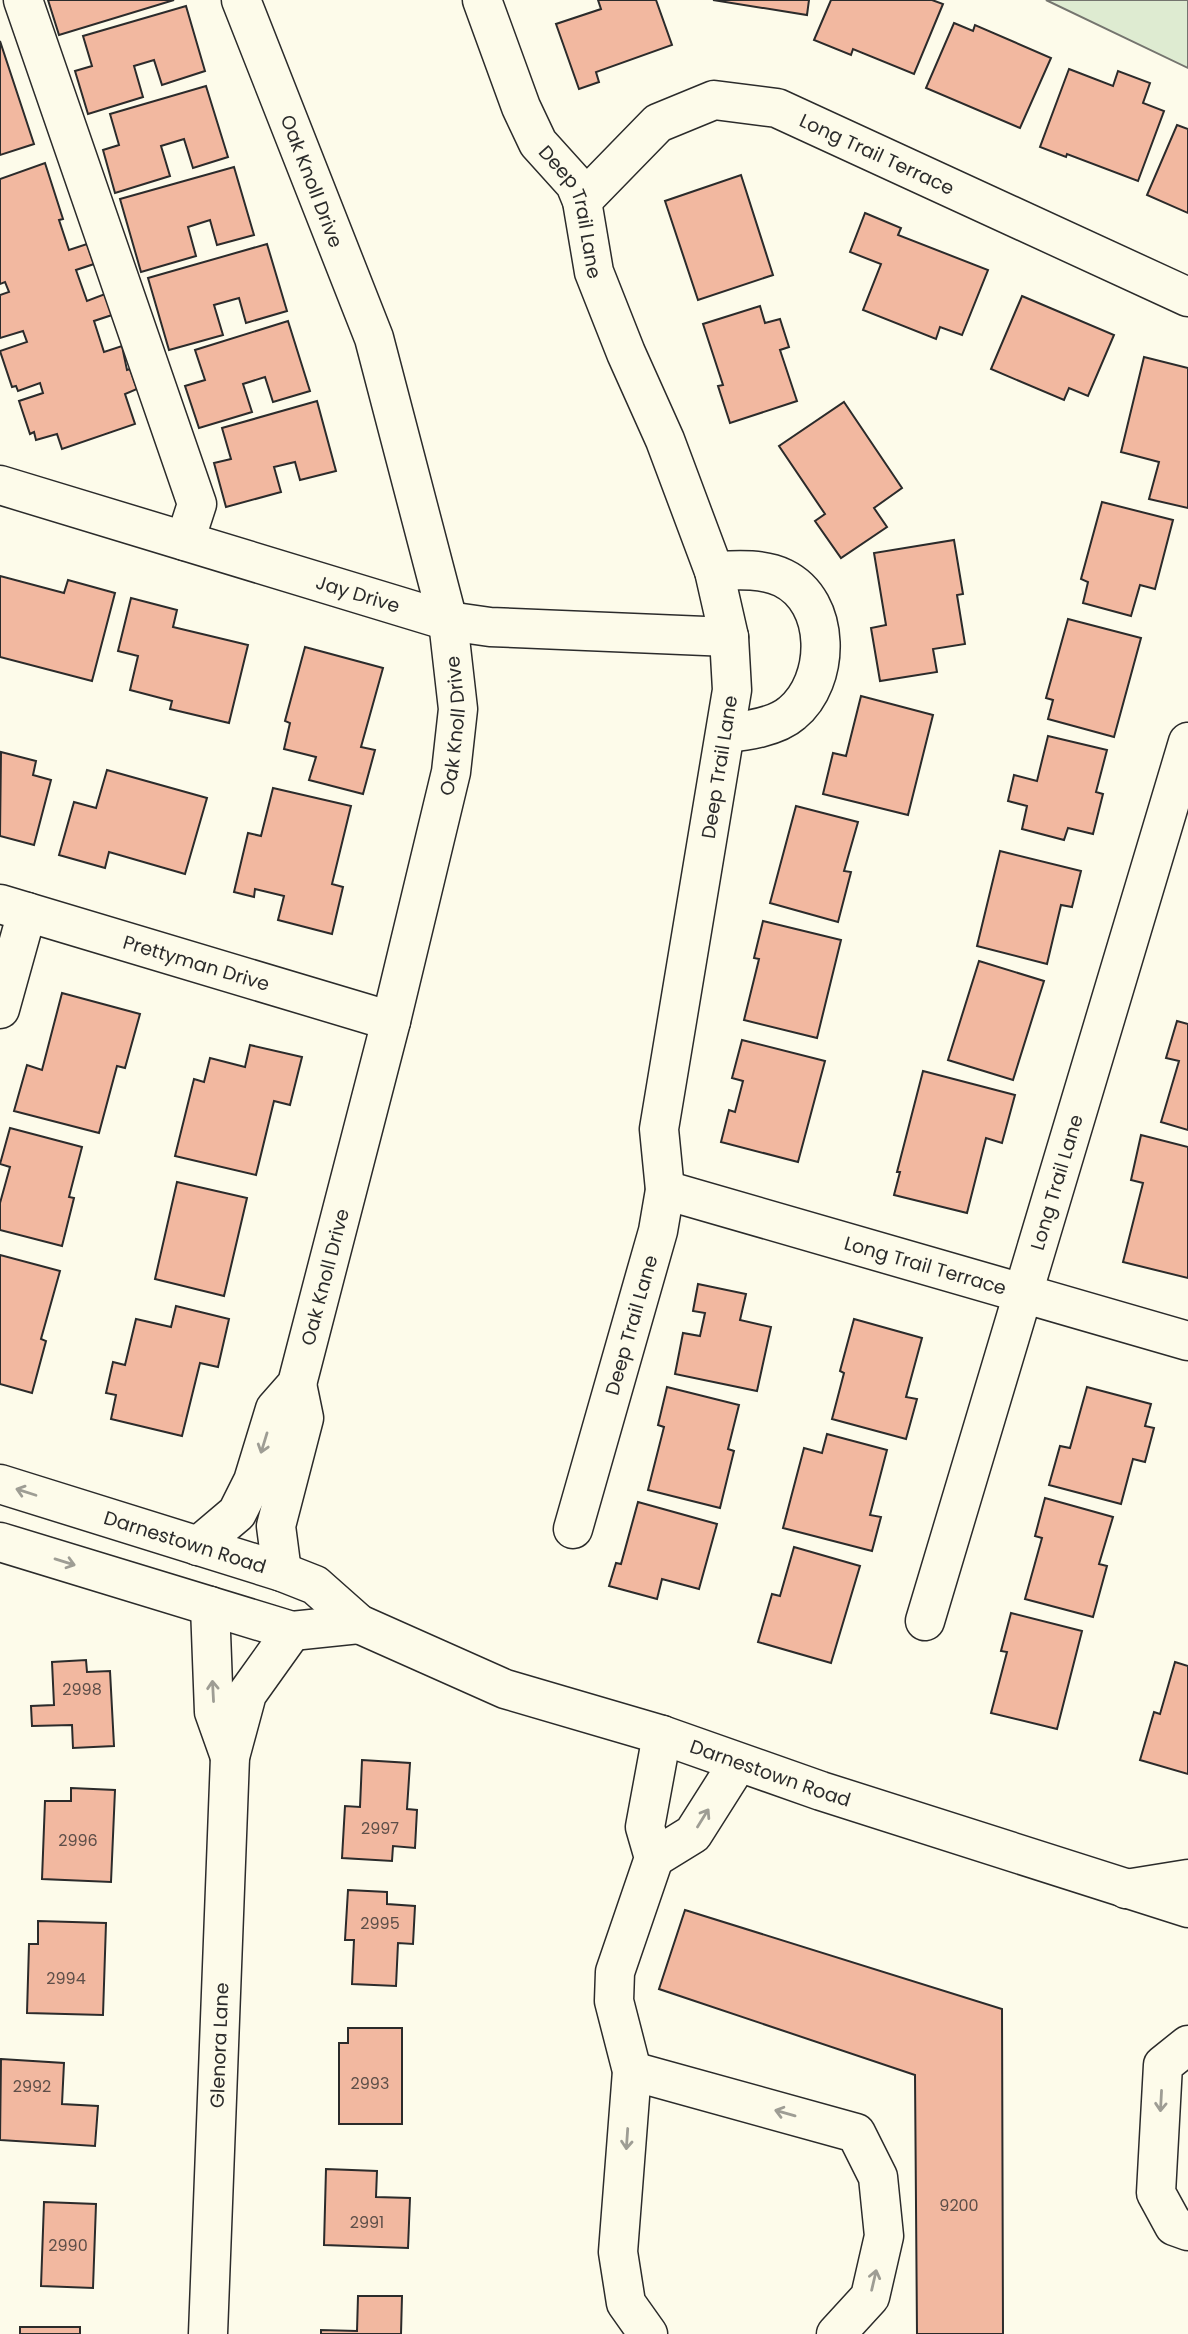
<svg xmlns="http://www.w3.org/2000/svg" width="1188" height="2334" viewBox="0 0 1188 2334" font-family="Poppins,sans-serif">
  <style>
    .green { fill: #deebd1; stroke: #74746e; stroke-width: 2 }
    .building { fill: #f2b8a0; stroke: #2b2b2b; stroke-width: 2 }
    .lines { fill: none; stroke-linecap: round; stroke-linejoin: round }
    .minor-casing { stroke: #2b2b2b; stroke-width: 41 }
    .major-casing { stroke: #2b2b2b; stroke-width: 41 }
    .minor { stroke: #fdfbea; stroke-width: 38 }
    .major { stroke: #fdfbea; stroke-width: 38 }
    .oneway { stroke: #9e9d94 }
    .labels { text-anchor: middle; stroke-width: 5; stroke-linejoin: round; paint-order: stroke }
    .number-label { font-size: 16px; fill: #5d4e48 }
    .street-label { font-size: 19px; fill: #2b2b2b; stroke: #fdfbea }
  </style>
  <rect width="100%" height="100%" fill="#fdfbea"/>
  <!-- green -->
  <path class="green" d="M1046 0H1188V68Z"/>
  <!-- building -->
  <g class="building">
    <path d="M48 0H174L59 35Z"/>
    <path d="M598 0H656L672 45 596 72 599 82 579 89 556 24 601 9Z"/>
    <path d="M713 0H809L807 15Z"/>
    <path d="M831 0H932L943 4 914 74 853 49 851 55 814 40Z"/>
    <path d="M186 6 205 71 162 85 154 60 134 66 143 97 88 114 75 71 92 66 83 36Z"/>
    <path d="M954 23 973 31 975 25 1051 58 1020 128 926 88Z"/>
    <path d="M0 41 34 144 0 155Z"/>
    <path d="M1069 69 1113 86 1118 71 1150 83 1143 103 1164 111 1138 181 1067 154 1066 157 1040 147Z"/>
    <path d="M206 86 228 157 193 168 184 139 161 146 170 176 115 193 103 150 119 145 110 114Z"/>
    <path d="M1177 125 1188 129V213L1147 195Z"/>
    <path d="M45 163 63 219 59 220 69 250 87 244 94 264 76 270 87 301 105 294 112 315 94 321 104 352 122 346 127 370 130 369 137 389 125 394 135 424 62 449 57 434 36 440 34 432 30 434 19 401 43 393 40 383 18 391 16 386 12 387 0 351 27 342 23 331 0 338V295L9 292 5 282 0 284V179Z"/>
    <path d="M234 167 254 235 217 245 210 220 188 227 196 256 141 272 120 199Z"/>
    <path d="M741 175 773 275 698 300 665 201Z"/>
    <path d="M865 213 901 228 898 235 988 270 962 335 940 327 936 339 863 310 881 264 850 252Z"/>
    <path d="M267 244 287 311 246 323 239 298 214 305 223 335 169 350 148 278Z"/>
    <path d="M1022 296 1114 335 1088 396 1069 388 1064 400 991 369Z"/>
    <path d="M760 306 765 323 780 319 789 347 780 350 797 401 730 423 718 386 723 385 703 324Z"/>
    <path d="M288 321 310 391 273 402 265 377 243 384 252 412 199 428 185 386 205 380 195 350Z"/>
    <path d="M1144 357 1188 368V508L1149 499 1159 462 1121 452Z"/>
    <path d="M317 401 336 471 300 480 295 462 274 467 281 492 226 507 214 463 231 459 222 428Z"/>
    <path d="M844 402 902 488 874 508 887 527 841 558 815 521 825 514 779 446Z"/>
    <path d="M1102 502 1173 520 1155 589 1140 585 1131 616 1083 603 1088 582 1081 579Z"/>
    <path d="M954 540 963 594 957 595 965 644 933 649 937 672 880 681 871 628 886 625 874 553Z"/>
    <path d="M0 576 64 593 68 580 115 593 92 681 0 657Z"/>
    <path d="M131 598 177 610 173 627 248 645 229 723 170 709 172 701 130 690 138 656 118 651Z"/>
    <path d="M1068 619 1141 638 1114 737 1048 719 1053 700 1046 698Z"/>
    <path d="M305 647 383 668 361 747 375 750 363 794 309 780 316 757 284 749 290 723 285 721Z"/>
    <path d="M861 696 933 715 908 815 823 794 833 753 846 756Z"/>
    <path d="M1048 736 1107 750 1096 792 1103 794 1093 834 1068 828 1064 840 1022 829 1027 806 1008 801 1014 775 1037 781Z"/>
    <path d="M1 752 36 761 33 775 51 780 34 845 0 836Z"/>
    <path d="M107 770 207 798 185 874 109 852 105 868 59 855 74 802 96 808Z"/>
    <path d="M273 788 351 806 332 884 343 887 332 934 278 920 284 896 255 889 254 897 234 892 248 833 261 836Z"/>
    <path d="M796 806 858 822 844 871 851 872 838 922 770 903Z"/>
    <path d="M1000 851 1081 871 1072 907 1061 905 1047 964 977 946Z"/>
    <path d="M763 921 841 940 817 1038 744 1020 759 959 754 958Z"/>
    <path d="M979 961 1044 981 1013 1080 948 1060Z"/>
    <path d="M62 993 140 1014 125 1068 117 1066 99 1133 14 1111 27 1065 42 1070Z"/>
    <path d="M1177 1021 1188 1024V1130L1161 1122 1179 1061 1166 1058Z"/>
    <path d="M742 1040 825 1061 798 1162 721 1142 729 1110 735 1112 743 1081 732 1078Z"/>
    <path d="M250 1045 302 1057 290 1105 274 1101 256 1175 175 1156 194 1079 204 1082 210 1058 245 1067Z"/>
    <path d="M923 1071 1015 1095 1002 1143 986 1138 967 1213 894 1195 900 1172H897Z"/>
    <path d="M10 1128 82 1147 69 1197 74 1198 62 1246 0 1230V1203L10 1167 0 1164Z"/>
    <path d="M1141 1135 1188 1147V1278L1123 1262 1143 1183 1131 1180Z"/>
    <path d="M177 1182 247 1198 224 1296 155 1279Z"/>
    <path d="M0 1255 60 1271 41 1339 46 1341 32 1393 0 1384Z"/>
    <path d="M698 1284 746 1294 740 1320 771 1327 757 1391 675 1374 683 1333 700 1336 705 1313 693 1311Z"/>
    <path d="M176 1306 229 1319 218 1367 200 1363 182 1436 111 1419 116 1395 106 1393 113 1362 125 1365 136 1319 171 1327Z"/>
    <path d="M854 1319 922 1338 906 1397 917 1399 906 1439 832 1419 844 1373 840 1371Z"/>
    <path d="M667 1387 739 1405 728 1449 734 1451 720 1508 648 1490 664 1427 658 1425Z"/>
    <path d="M1087 1387 1151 1404 1145 1426 1154 1428 1145 1462 1133 1459 1121 1504 1049 1485 1060 1446 1070 1448Z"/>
    <path d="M827 1434 887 1450 870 1515 881 1517 872 1551 783 1528 804 1448 822 1453Z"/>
    <path d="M1045 1498 1113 1517 1099 1564 1107 1566 1093 1617 1025 1599 1042 1538 1035 1536Z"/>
    <path d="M638 1502 717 1524 699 1589 662 1579 657 1599 609 1586 616 1563 621 1564Z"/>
    <path d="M794 1547 860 1566 831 1663 758 1642 772 1594 780 1596Z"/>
    <path d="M1011 1613 1082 1631 1057 1729 991 1713 1007 1652 1001 1651Z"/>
    <path d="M86 1660 87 1672 110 1671 114 1746 73 1748 72 1725 32 1726 31 1706 54 1705 52 1662Z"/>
    <path d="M1175 1662 1188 1666V1774L1140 1760 1154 1712 1160 1714Z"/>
    <path d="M362 1760 410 1763 407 1809 417 1810 415 1848 393 1846 392 1861 342 1858 345 1806 360 1807Z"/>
    <path d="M71 1788 115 1790 111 1882 42 1879 45 1801H71Z"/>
    <path d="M348 1890 387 1892V1904L415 1906 413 1944 398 1943 396 1986 352 1984 354 1940H345Z"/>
    <path d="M685 1910 1002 2009 1003 2334H917L915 2075 659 1989Z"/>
    <path d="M38 1921 106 1923 103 2015 27 2013 29 1944H38Z"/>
    <path d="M348 2028H402V2124H339V2043H348Z"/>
    <path d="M1 2059 64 2063 62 2104 98 2106 95 2146 0 2140Z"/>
    <path d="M326 2169 377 2171 376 2197 410 2198 408 2248 324 2245Z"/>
    <path d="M44 2202 96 2204 93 2288 41 2286Z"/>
    <path d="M358 2296H402L401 2334H321V2330L357 2331Z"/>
    <rect x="20" y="2327" width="60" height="7"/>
  </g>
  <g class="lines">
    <!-- minor casing -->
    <g class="minor-casing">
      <g id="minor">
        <path d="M23 0 197 504 185 541"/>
        <path id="s1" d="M482 0 521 107 538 143 575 184 582 201 594 272 626 353 665 440 714 571 729 637 732 690 659 1129 665 1190 658 1231 573 1529"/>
        <path id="s2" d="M582 201 658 123 714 100 777 108 1188 297"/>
        <path id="s3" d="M0 485 448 621 490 627 729 637"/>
        <path d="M714 571C736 570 763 568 783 578 832 602 831 681 792 713 776 727 746 731 726 733"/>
        <path id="s4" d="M0 904 391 1021"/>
        <path d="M0 1009 27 912"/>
        <path id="s5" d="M665 1190 1188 1341"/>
        <path id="s6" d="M198 1546 237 1513 253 1481 275 1409 297 1384 391 1021 451 772 458 709 448 621 374 338 241 0"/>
        <path d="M282 1572 276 1526 304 1418 297 1384"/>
        <path d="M210 1606 214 1712 230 1757"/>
        <path id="s7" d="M925 1621 1188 742"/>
        <path d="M654 1858 693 1834 738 1763"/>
        <path d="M1126 1889 1188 1879"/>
        <path d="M1188 2045 1163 2065 1156 2193 1174 2226 1188 2231"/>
        <path d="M632 2071 856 2133 878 2177 884 2236 870 2297 836 2334"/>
        <path id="s8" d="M208 2334 230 1757 247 1694 292 1631"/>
        <path d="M648 2334 626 2303 618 2252 632 2071 614 2001 615 1972 654 1858 645 1827 662 1735"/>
      </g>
    </g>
    <!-- major casing -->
    <g class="major-casing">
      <g id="major">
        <path id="s9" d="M0 1484 282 1572 315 1585 359 1624 505 1689 662 1735 821 1791 1188 1908"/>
        <path d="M0 1542 292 1631 359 1624"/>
      </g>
    </g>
    <!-- minor -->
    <use href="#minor" class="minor"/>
    <!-- major -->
    <use href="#major" class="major"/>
  </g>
  <!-- one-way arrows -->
  <defs><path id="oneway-shaft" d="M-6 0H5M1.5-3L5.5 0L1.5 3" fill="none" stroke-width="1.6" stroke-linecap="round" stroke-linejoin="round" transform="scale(1.75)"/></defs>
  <g class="oneway">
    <use href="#oneway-shaft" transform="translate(264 1443) rotate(107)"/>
    <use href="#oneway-shaft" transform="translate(26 1492) rotate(-162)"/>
    <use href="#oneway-shaft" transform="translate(65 1562) rotate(17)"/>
    <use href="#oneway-shaft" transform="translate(213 1691) rotate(-93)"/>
    <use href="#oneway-shaft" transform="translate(703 1818) rotate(-58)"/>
    <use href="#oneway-shaft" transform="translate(1161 2101) rotate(93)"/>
    <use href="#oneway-shaft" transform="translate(785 2113) rotate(-164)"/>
    <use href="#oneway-shaft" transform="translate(627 2139) rotate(94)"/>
    <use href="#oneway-shaft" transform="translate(874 2280) rotate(-77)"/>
  </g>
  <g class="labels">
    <!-- number labels -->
    <g class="number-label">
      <text x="82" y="1695">2998</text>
      <text x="380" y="1834">2997</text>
      <text x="78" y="1846">2996</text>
      <text x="380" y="1929">2995</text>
      <text x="66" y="1984">2994</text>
      <text x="370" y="2089">2993</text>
      <text x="32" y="2092">2992</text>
      <text x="959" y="2211">9200</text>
      <text x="367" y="2228">2991</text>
      <text x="68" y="2251">2990</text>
    </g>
    <!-- street labels -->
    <g class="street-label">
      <text dy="7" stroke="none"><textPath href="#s2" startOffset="343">Long Trail Terrace</textPath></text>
      <text transform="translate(312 181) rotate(69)" y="7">Oak Knoll Drive</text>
      <text dy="7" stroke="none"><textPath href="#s1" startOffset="233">Deep Trail Lane</textPath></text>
      <text dy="7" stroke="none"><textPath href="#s3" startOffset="374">Jay Drive</textPath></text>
      <text dy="7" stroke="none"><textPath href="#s6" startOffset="873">Oak Knoll Drive</textPath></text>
      <text transform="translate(719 767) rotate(-81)" y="7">Deep Trail Lane</text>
      <text dy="7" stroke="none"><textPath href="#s4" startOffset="205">Prettyman Drive</textPath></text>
      <text dy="7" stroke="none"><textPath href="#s7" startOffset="458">Long Trail Lane</textPath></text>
      <text dy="7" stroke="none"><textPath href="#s5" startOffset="271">Long Trail Terrace</textPath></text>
      <text dy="7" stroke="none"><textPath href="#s6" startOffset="306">Oak Knoll Drive</textPath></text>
      <text transform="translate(631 1325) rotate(-74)" y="7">Deep Trail Lane</text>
      <text dy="7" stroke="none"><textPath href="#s9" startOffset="194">Darnestown Road</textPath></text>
      <text dy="7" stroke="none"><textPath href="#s9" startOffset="828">Darnestown Road</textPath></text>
      <text dy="7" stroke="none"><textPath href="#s8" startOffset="289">Glenora Lane</textPath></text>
    </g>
  </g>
</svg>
